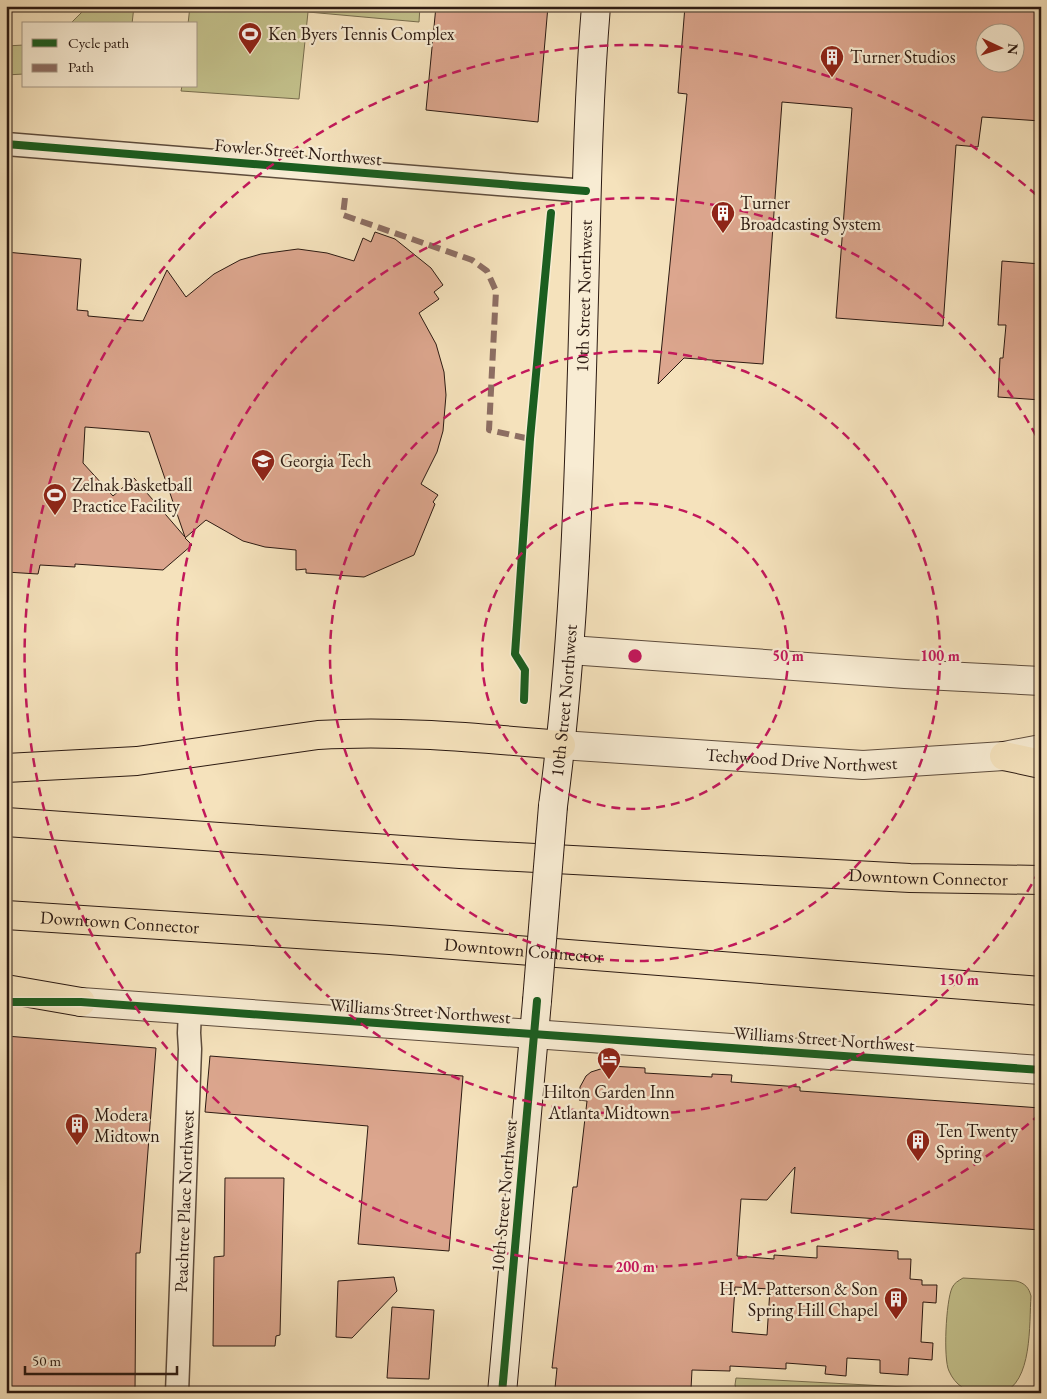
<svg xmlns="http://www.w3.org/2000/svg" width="1047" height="1399" viewBox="0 0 1047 1399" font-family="'EB Garamond',serif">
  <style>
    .green { fill: #c3c18c; stroke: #786e4f }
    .building { fill: #dca68e; stroke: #2c1a12; fill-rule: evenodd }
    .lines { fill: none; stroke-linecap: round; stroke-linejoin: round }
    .minor-casing { stroke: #5e4c3c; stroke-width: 25 }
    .tertiary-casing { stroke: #5e4c3c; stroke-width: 30 }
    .secondary-casing { stroke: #2c1a12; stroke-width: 30 }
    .motorway-casing { stroke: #2c1a12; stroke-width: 30 }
    .minor { stroke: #f8ecd3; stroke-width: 22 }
    .tertiary { stroke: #f8ecd3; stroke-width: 28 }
    .secondary { stroke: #f8ecd3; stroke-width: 28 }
    .motorway { stroke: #f5e2bc; stroke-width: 28 }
    .secondary-bridge-casing { stroke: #2c1a12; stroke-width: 30; stroke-linecap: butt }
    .secondary-bridge { stroke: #f8ecd3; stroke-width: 28 }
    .quiet { stroke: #8d6e63; stroke-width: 6; stroke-dasharray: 12 6; stroke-linecap: butt }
    .cycleway-casing { stroke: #f8ecd3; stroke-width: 11 }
    .cycleway { stroke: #1b5e20; stroke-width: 8 }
    .ring { fill: none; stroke: #c2185b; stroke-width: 2.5; stroke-dasharray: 9 6 }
    .labels { text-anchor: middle; stroke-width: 4.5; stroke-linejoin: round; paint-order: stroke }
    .poi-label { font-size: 18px; fill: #2c1a12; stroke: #f8ecd3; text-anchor: start }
    .street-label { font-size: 18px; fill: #2c1a12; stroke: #f8ecd3 }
    .centre { fill: #c2185b; stroke: #f8ecd3; stroke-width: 2.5 }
    .ring-label { font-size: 15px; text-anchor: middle; font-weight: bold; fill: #c2185b; stroke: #f8ecd3; stroke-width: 4.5; stroke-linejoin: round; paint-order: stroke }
  </style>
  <rect width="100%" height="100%" fill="#f5e2bc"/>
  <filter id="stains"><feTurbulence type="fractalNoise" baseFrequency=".004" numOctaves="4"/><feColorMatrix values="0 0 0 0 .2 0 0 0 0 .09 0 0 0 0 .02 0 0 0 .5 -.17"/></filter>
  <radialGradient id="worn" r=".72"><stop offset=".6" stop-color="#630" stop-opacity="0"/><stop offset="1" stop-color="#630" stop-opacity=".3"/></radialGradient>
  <!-- green -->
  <g class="green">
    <path d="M88 6H134L132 24H70Z"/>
    <path d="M190 6H420L419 22 308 12 299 99 181 91 182 86H196V24H188Z"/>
    <path d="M24 45V74L6 75V46Z"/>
    <path d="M963 1278 1016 1281C1025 1283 1029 1288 1031 1296 1029 1323 1033 1384 1001 1393 995 1394 987 1393 982 1393 967 1393 955 1385 949 1371 943 1359 946 1301 952 1288 954 1283 958 1281 963 1278Z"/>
    <path d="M736 1378 924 1388 930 1393H737L735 1385Z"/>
  </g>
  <!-- building -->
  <g class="building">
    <path d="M436 6H548L538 122 426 110Z"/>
    <path d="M685 6H1041V121L982 117 978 147 956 145 943 326 836 318 852 108 782 102 763 364 684 358 658 384 687 94 678 93ZM984 32H1014V62H984Z"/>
    <path d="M375 232 395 239 431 268 443 285 434 292 439 299 419 313 436 344 444 372 446 395 443 431 437 452 421 484 438 495 433 502 435 504 414 555 364 577 306 573V569L296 570V550L265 547 243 541 206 520 185 538 192 545 163 570 75 564V567L40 565 38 574 6 572V252L81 259 77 310 88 311V316L143 321 167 270 186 297 214 274 240 260 261 254 298 249 327 253 354 261 363 238 371 242ZM85 427 149 432 185 537 134 478 113 496 83 463Z"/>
    <path d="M1002 261 1041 264V400L998 397 1000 358H1003L1006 325H998Z"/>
    <path d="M6 1036 156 1048 140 1253H136L135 1393H6Z"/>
    <path d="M210 1056 463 1076 449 1251 358 1244 368 1126 205 1112Z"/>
    <path d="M610 1066 645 1068V1073L712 1077V1074L732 1075 731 1082 800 1087V1091L1041 1108V1230L791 1213 795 1167 767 1200 741 1199 737 1256 774 1259V1255L817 1258V1246L898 1251V1259H911L910 1279 922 1280V1285H937L936 1303 923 1302 921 1342 933 1343 932 1360 909 1358 908 1375 880 1373V1360L847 1358 846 1376 825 1374 826 1366 786 1363V1369L730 1366V1371L692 1370 691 1389H599V1391L555 1388 557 1368H552L573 1187H577L587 1101 579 1100 580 1087 586 1076 591 1072ZM735 1287 770 1289 767 1335 732 1332Z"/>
    <path d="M225 1178H284L280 1335 276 1336 275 1346H213L214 1257 224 1256Z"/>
    <path d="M394 1277 397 1291 352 1338 336 1337 338 1281Z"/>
    <path d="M392 1307 434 1310 429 1379 387 1378Z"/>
  </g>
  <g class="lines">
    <!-- minor casing -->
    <g class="minor-casing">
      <g id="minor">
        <path d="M6 144 586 191"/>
        <path id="s1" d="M177 1393 190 1049 189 1033 190 1010"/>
      </g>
    </g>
    <!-- tertiary casing -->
    <g class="tertiary-casing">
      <g id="tertiary">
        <path d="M570 650 905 674 1041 681"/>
        <path id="s2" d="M561 745 863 765 1004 756 1041 749"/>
        <path d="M81 1002 1041 1070"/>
      </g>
    </g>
    <!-- secondary casing -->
    <g class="secondary-casing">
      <g id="secondary">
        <path id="s3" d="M553 806C577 625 580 442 585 260 587 175 589 90 596 6"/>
        <path d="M502 1393 537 1001"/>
      </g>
    </g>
    <!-- motorway casing -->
    <g class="motorway-casing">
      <g id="motorway">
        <path d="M1004 756 1041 764"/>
        <path d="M6 768 137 761 318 735C399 730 480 738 561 745"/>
        <path id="s4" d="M6 822 460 854 910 878 1041 880"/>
        <path id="s5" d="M6 915 390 940 1041 991"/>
        <path d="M6 989 81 1002"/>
      </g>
    </g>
    <!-- minor -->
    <use href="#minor" class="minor"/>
    <!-- tertiary -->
    <use href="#tertiary" class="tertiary"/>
    <!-- secondary -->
    <use href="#secondary" class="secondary"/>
    <!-- motorway -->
    <use href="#motorway" class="motorway"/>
    <!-- secondary-bridge casing -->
    <g class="secondary-bridge-casing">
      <path id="secondary-bridge" d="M537 1001 553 806"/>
    </g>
    <!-- secondary-bridge -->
    <use href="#secondary-bridge" class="secondary-bridge"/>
    <!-- quiet -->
    <path class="quiet" d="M345 198 343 215 472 260 487 271 496 291 489 430 530 439"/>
    <!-- cycleway casing -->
    <g class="cycleway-casing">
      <g id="cycleway">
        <path d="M6 144 586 191"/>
        <path d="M524 700 525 670 515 654 530 439 551 213"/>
        <path d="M6 1002H81L1041 1070"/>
        <path d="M502 1393 537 1001"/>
      </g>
    </g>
    <!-- cycleway -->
    <use href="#cycleway" class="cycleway"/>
  </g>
  <!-- distance rings -->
  <g class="ring">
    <circle cx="635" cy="656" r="153"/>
    <circle cx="635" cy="656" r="305"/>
    <path d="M1039 871A458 458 0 1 1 1039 441"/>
    <path d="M1040 1114A611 611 0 1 1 1040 198"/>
  </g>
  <!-- icons -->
  <defs>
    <g id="stadium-pin" transform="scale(1.25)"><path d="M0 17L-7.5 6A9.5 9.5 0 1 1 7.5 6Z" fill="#8f2418" stroke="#f8ecd3"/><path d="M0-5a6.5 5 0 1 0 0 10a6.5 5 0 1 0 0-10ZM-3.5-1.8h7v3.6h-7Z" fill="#fff"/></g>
    <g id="building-pin" transform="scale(1.25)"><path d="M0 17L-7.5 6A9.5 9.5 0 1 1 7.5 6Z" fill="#8f2418" stroke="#f8ecd3"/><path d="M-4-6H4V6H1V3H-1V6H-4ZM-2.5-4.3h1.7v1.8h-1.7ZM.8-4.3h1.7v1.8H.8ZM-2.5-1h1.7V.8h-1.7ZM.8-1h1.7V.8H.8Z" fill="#fff"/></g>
    <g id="university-pin" transform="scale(1.25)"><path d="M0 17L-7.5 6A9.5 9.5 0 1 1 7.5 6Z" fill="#8f2418" stroke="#f8ecd3"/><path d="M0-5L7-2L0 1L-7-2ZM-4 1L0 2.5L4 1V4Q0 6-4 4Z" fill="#fff"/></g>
    <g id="hotel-pin" transform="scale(1.25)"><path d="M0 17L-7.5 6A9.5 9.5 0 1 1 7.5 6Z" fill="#8f2418" stroke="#f8ecd3"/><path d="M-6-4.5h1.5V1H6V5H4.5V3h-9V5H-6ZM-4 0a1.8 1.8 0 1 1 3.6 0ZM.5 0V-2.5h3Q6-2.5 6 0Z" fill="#fff"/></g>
  </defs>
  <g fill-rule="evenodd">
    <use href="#stadium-pin" x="250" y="34"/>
    <use href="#building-pin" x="832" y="57"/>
    <use href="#building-pin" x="723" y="213"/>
    <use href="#university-pin" x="263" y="461"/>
    <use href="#stadium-pin" x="55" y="495"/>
    <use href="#hotel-pin" x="609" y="1059"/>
    <use href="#building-pin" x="77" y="1125"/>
    <use href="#building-pin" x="918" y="1141"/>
    <use href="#building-pin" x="896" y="1299"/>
  </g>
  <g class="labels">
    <!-- poi labels -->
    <g class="poi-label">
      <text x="268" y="40">Ken Byers Tennis Complex</text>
      <text x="850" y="63">Turner Studios</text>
      <text x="740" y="209">Turner<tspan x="740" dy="21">Broadcasting System</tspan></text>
      <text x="280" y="467">Georgia Tech</text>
      <text x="72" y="491">Zelnak Basketball<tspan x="72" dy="21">Practice Facility</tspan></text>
      <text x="609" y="1098" text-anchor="middle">Hilton Garden Inn<tspan x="609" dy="21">Atlanta Midtown</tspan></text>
      <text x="94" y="1121">Modera<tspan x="94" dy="21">Midtown</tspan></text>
      <text x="936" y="1137">Ten Twenty<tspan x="936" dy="21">Spring</tspan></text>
      <text x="878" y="1295" text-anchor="end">H. M. Patterson &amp; Son<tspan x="878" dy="21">Spring Hill Chapel</tspan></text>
    </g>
    <!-- street labels -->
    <g class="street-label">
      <text transform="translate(298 152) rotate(5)" y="6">Fowler Street Northwest</text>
      <text dy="6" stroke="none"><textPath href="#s3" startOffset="511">10th Street Northwest</textPath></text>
      <text dy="6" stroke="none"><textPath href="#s3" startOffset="106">10th Street Northwest</textPath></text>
      <text dy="6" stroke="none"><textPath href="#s2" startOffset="241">Techwood Drive Northwest</textPath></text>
      <text dy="6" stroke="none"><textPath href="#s4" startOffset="924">Downtown Connector</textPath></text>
      <text dy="6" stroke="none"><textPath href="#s5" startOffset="114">Downtown Connector</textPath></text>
      <text dy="6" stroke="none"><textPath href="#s5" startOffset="519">Downtown Connector</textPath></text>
      <text transform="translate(420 1011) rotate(4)" y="6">Williams Street Northwest</text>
      <text transform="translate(824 1039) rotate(4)" y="6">Williams Street Northwest</text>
      <text transform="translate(504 1196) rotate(-85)" y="6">10th Street Northwest</text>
      <text dy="6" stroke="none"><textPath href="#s1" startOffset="192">Peachtree Place Northwest</textPath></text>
    </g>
  </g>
  <circle cx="635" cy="656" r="8" class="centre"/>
  <g class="ring-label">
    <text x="788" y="661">50 m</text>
    <text x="940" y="661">100 m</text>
    <text x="959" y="985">150 m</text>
    <text x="635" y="1272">200 m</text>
  </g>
  <!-- margin -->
  <rect width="1047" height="1399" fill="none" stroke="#f5e2bc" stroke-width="25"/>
  <rect x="8" y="8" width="1032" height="1384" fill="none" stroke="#2c1a12" stroke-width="2.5"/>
  <rect x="12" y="12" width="1022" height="1374" fill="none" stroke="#2c1a12"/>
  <!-- legend -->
  <rect x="22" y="22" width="175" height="65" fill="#f8ecd3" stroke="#a69886"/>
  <rect x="32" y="39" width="25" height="8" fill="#1b5e20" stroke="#a69886"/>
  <text x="68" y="48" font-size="15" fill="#2c1a12">Cycle path</text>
  <rect x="32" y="64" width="25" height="8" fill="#8d6e63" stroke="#a69886"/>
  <text x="68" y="72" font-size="15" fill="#2c1a12">Path</text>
  <!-- north arrow -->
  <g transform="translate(1000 48) rotate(94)"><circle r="24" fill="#f8ecd3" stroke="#a69886"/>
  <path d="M0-4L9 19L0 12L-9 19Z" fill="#8f2418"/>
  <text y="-8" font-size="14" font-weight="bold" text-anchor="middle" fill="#2c1a12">N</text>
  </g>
  <!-- scale -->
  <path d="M25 1366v8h152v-8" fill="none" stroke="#2c1a12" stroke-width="2.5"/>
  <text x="32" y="1366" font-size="15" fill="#2c1a12" stroke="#f8ecd3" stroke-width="4" paint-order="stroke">50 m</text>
  <rect width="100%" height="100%" filter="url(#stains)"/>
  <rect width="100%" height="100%" fill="url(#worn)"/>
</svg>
